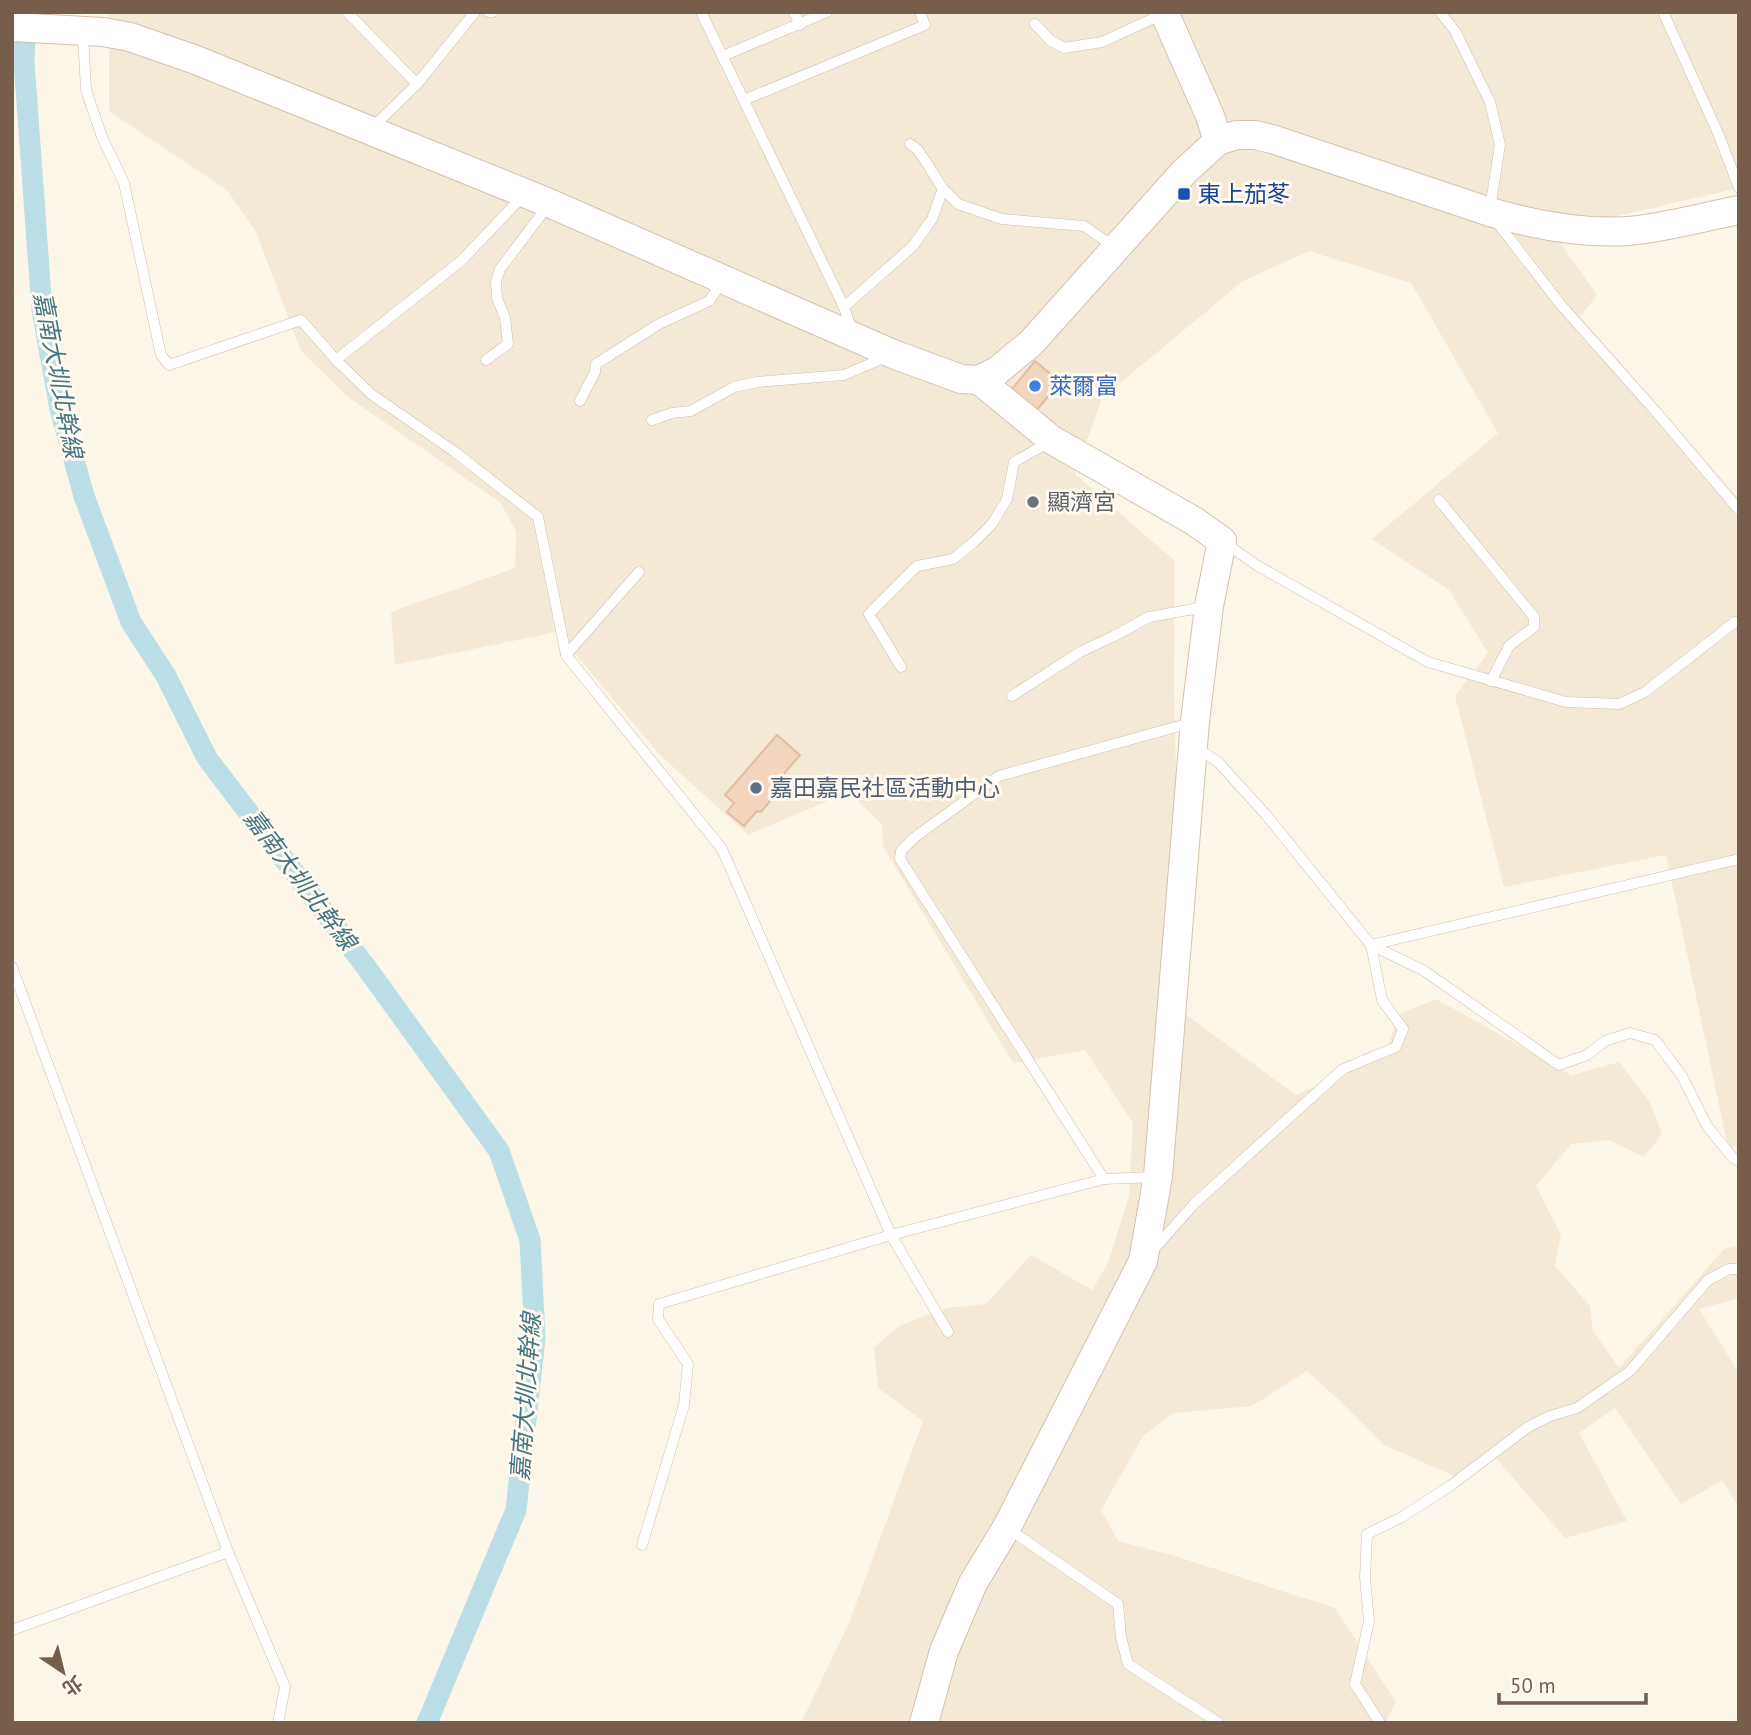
<svg xmlns="http://www.w3.org/2000/svg" width="1751" height="1735" viewBox="0 0 1751 1735" font-family="'PT Sans','Noto Sans TC',sans-serif">
  <style>
    .residential { fill: #f4e8d7 }
    .lines { fill: none; stroke-linecap: round; stroke-linejoin: round }
    .canal { stroke: #bcdee6; stroke-width: 21 }
    .building { fill: #f2d6c0; stroke: #e4bea0; stroke-width: 2 }
    .lane-casing { stroke: #cebeae; stroke-width: 11 }
    .secondary-casing { stroke: #d4c0ae; stroke-width: 30 }
    .lane { stroke: #fff; stroke-width: 10 }
    .secondary { stroke: #fff; stroke-width: 28 }
    .transit-dot { fill: #1a4fb4; stroke: #fff9ef; stroke-width: 2.5 }
    .shop-dot { fill: #3f7fe0; stroke: #fff9ef; stroke-width: 2.5 }
    .worship-dot { fill: #6b7280; stroke: #fff9ef; stroke-width: 2.5 }
    .service-dot { fill: #5c6f8a; stroke: #fff9ef; stroke-width: 2.5 }
    .labels { text-anchor: middle; stroke-width: 6; stroke-linejoin: round; paint-order: stroke }
    .transit-label { font-size: 23px; fill: #164399; stroke: #fff9ef; text-anchor: start }
    .shop-label { font-size: 23px; fill: #366cbe; stroke: #fff9ef; text-anchor: start }
    .worship-label { font-size: 23px; fill: #5b616d; stroke: #fff9ef; text-anchor: start }
    .service-label { font-size: 23px; fill: #4e5e75; stroke: #fff9ef; text-anchor: start }
    .water-label { font-size: 24px; font-style: italic; fill: #437583; stroke: #fff9ef }
  </style>
  <rect width="100%" height="100%" fill="#fcf6e8"/>
  <!-- residential -->
  <path class="residential" d="M109 12H1739V188L1604 219 1561 244 1597 295 1580 317 1739 499V1147H1728L1666 855 1504 887 1455 696 1488 653 1449 590 1372 539 1498 433 1411 283 1309 251 1243 281 1102 398 1075 474 1175 561 1174 682 1181 1011 1296 1095 1384 1057 1399 1014 1436 999 1572 1075 1619 1062 1650 1102 1662 1134 1644 1157 1609 1140 1571 1144 1536 1186 1561 1235 1555 1266 1590 1306 1593 1331 1619 1368 1724 1249 1739 1246V1298L1699 1309 1739 1373V1508L1722 1480 1681 1504 1615 1408 1579 1433 1627 1521 1565 1538 1496 1458 1457 1477 1384 1445 1339 1400 1307 1371 1252 1406 1174 1413 1143 1436 1101 1510 1118 1541 1175 1556 1335 1608 1396 1702 1385 1723H801L849 1623 923 1421 878 1388 874 1347 901 1325 947 1308 986 1304 1031 1255 1092 1290 1108 1263 1129 1196 1133 1123 1085 1050 1013 1063 883 846 882 825 849 792 748 835 659 754 557 632 395 665 391 612 515 568 516 532 501 503 348 397 301 351 256 232 227 190 109 111Z"/>
  <g class="lines">
    <!-- canal -->
    <path class="canal" d="M26 12 24 62 42 310 60 409 84 496 131 622 166 676 207 758 366 967 499 1151 530 1240 535 1338 516 1510 427 1723"/>
  </g>
  <!-- building -->
  <g class="building">
    <path d="M1035 361 1060 382 1036 411 1011 390Z"/>
    <path d="M777 735 800 755 782 776 787 781 761 812 757 811 744 826 727 812 734 803 725 795Z"/>
  </g>
  <g class="lines">
    <!-- lane casing -->
    <g class="lane-casing">
      <g id="lane">
        <path d="M347 12 417 84"/>
        <path d="M488 12H493"/>
        <path d="M701 12 844 307 852 331"/>
        <path d="M794 12 800 25"/>
        <path d="M1440 12 1455 31 1490 102 1500 145 1490 208"/>
        <path d="M1663 12 1718 133 1739 188"/>
        <path d="M1035 24 1051 41 1064 48 1102 42 1163 14"/>
        <path d="M83 34 86 90 102 137 124 183 161 355 169 365 301 320 336 360 371 394 455 452 538 517 566 655 722 849 891 1235 948 1332"/>
        <path d="M723 56 827 12"/>
        <path d="M744 100 925 25 920 12"/>
        <path d="M373 127 417 84 475 12"/>
        <path d="M910 144 917 149 926 162 943 189 958 204 1002 219 1084 226 1113 246"/>
        <path d="M1496 221 1561 305 1658 414 1739 510"/>
        <path d="M844 307 913 246 932 219 943 189"/>
        <path d="M336 360 461 261 522 197"/>
        <path d="M486 360 508 344 505 318 497 298 496 282 500 269 547 207"/>
        <path d="M580 401 595 372 596 364 659 324 709 301 722 282"/>
        <path d="M652 420 672 413 691 411 734 387 757 382 844 375 886 357"/>
        <path d="M1439 500 1534 617V627L1509 646 1491 681"/>
        <path d="M1225 543 1258 566 1428 662 1566 702 1619 704 1645 692 1735 622H1739"/>
        <path d="M566 655 639 572"/>
        <path d="M901 667 869 614 917 566 953 559 973 543 992 524 1007 499 1014 462 1048 443"/>
        <path d="M1012 696 1080 652 1114 636 1149 617 1205 607"/>
        <path d="M1197 748 1218 762 1267 816 1371 945 1423 970 1559 1065 1587 1055 1605 1041 1630 1033 1655 1040 1682 1076 1707 1126 1733 1158 1739 1161"/>
        <path d="M12 967 228 1552 285 1687 278 1723"/>
        <path d="M1104 1179 900 859 901 851 915 837 999 776 1190 723"/>
        <path d="M1153 1250 1195 1203 1343 1069 1396 1047 1403 1029 1382 1000 1371 945 1739 859"/>
        <path d="M1007 1528 1118 1604 1121 1637 1128 1664 1219 1723"/>
        <path d="M642 1545 684 1405 688 1364 658 1319 659 1304 891 1235 1104 1179 1154 1177"/>
        <path d="M12 1630 228 1552"/>
        <path d="M1380 1723 1355 1684 1369 1621 1365 1578 1367 1534 1402 1517 1450 1486 1528 1427 1550 1416 1577 1408 1630 1371 1708 1280 1729 1269H1739"/>
      </g>
    </g>
    <!-- secondary casing -->
    <g class="secondary-casing">
      <g id="secondary">
        <path d="M1164 12 1210 116 1218 141"/>
        <path d="M12 27 103 32 130 37 196 60 549 203 893 354 961 379 979 380 997 371 1031 343 1185 171 1218 141 1236 135H1255L1272 139 1490 212C1535 225 1581 234 1628 231 1664 228 1703 217 1739 210"/>
        <path d="M924 1723 944 1651 973 1583 1007 1527 1143 1261 1158 1176 1195 721 1209 606 1222 541 1194 521 1052 440 979 380"/>
      </g>
    </g>
    <!-- lane -->
    <use href="#lane" class="lane"/>
    <!-- secondary -->
    <use href="#secondary" class="secondary"/>
  </g>
  <!-- markers -->
  <rect class="transit-dot" x="1177" y="187" width="14" height="14" rx="3.5"/>
  <circle class="shop-dot" cx="1035" cy="386" r="7"/>
  <circle class="worship-dot" cx="1033" cy="502" r="7"/>
  <circle class="service-dot" cx="756" cy="788" r="7"/>
  <g class="labels">
    <!-- transit labels -->
    <g class="transit-label">
      <text x="1198" y="202">東上茄苳</text>
    </g>
    <!-- shop labels -->
    <g class="shop-label">
      <text x="1049" y="394">萊爾富</text>
    </g>
    <!-- worship labels -->
    <g class="worship-label">
      <text x="1047" y="510">顯濟宮</text>
    </g>
    <!-- service labels -->
    <g class="service-label">
      <text x="770" y="796">嘉田嘉民社區活動中心</text>
    </g>
    <!-- water labels -->
    <g class="water-label">
      <text transform="translate(58 375) rotate(79)" y="8">嘉南大圳北幹線</text>
      <text transform="translate(300 880) rotate(53)" y="8">嘉南大圳北幹線</text>
      <text transform="translate(526 1397) rotate(-86)" y="8">嘉南大圳北幹線</text>
    </g>
  </g>
  <!-- border -->
  <rect width="1751" height="1735" fill="none" stroke="#775d4c" stroke-width="28"/>
  <!-- north arrow -->
  <g transform="translate(63 1672) rotate(145)" stroke="#fff9ef" stroke-width="5" paint-order="stroke">
  <path d="M0-5L12 26L0 18L-12 26Z" fill="#775d4c"/>
  <text y="-10" font-size="19" font-weight="bold" text-anchor="middle" fill="#775d4c">北</text>
  </g>
  <!-- scale -->
  <path d="M1499 1693v10h147v-10" fill="none" stroke="#775d4c" stroke-width="3.5"/>
  <text x="1510" y="1693" font-size="21" fill="#775d4c" stroke="#fff9ef" stroke-width="5" paint-order="stroke">50 m</text>
</svg>
